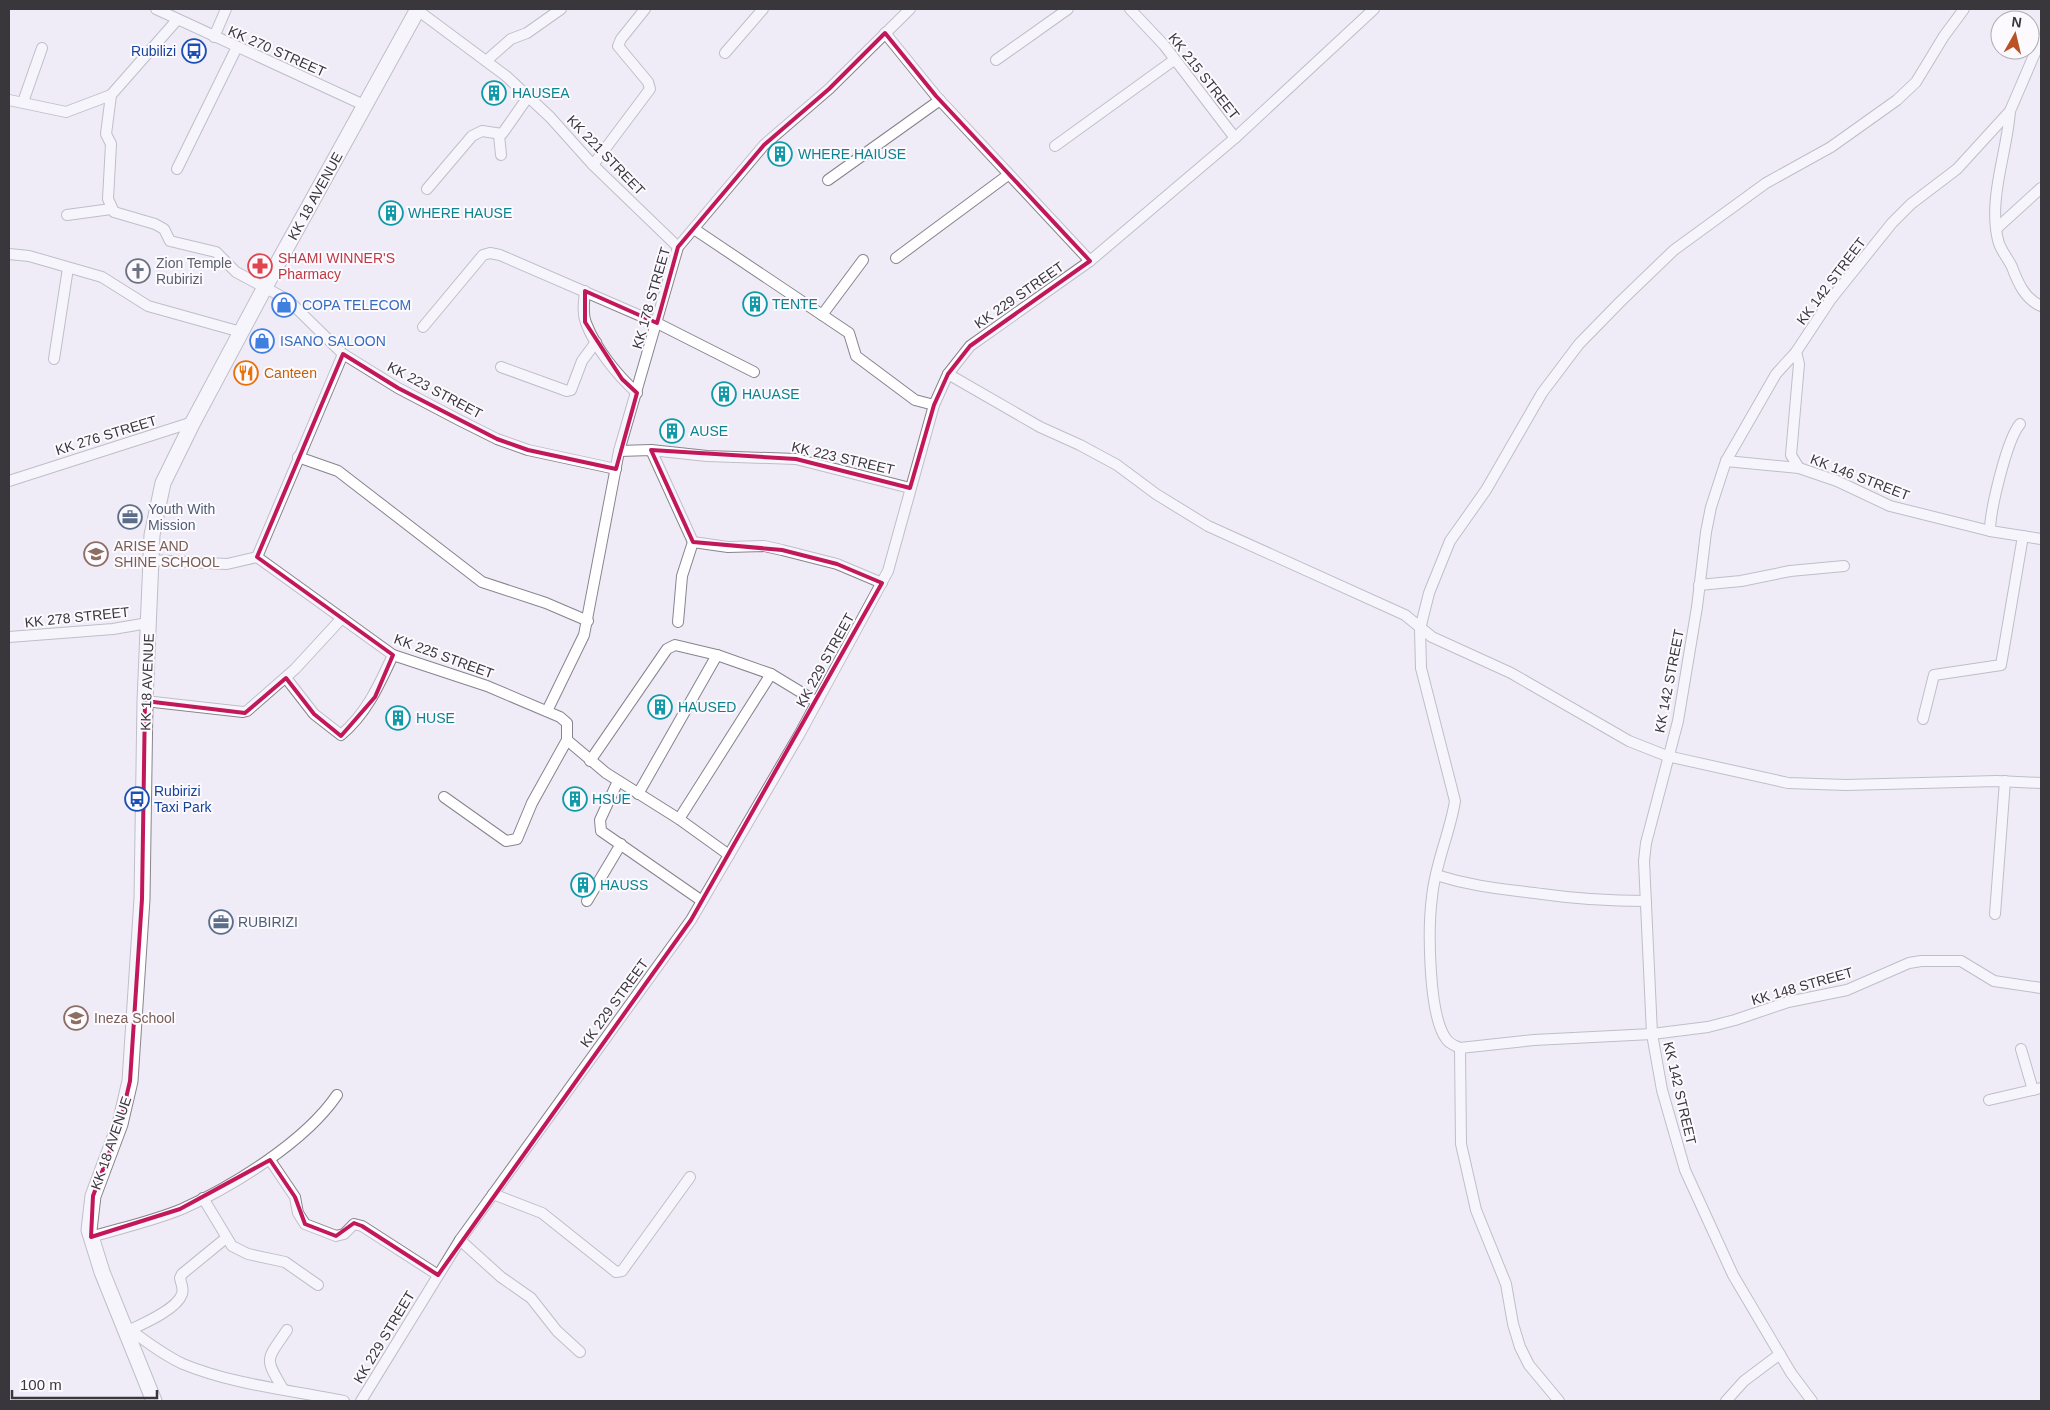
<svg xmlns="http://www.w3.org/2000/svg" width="2050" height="1410" viewBox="0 0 2050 1410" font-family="Arial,sans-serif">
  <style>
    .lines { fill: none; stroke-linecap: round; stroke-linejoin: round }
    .minor-casing { stroke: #87848e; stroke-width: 12 }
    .secondary-casing { stroke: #87848e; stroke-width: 17 }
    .minor { stroke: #fff; stroke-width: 10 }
    .secondary { stroke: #fff; stroke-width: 15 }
    .marked { fill: none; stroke: #c2185b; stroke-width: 4; stroke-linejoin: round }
    .labels { text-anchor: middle; stroke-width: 4; stroke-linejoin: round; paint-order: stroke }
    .transit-label { font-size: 14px; fill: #164399; stroke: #fcfaff; text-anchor: end }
    .street-label { font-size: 14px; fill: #39373c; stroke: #fcfaff }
    .culture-label { font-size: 14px; fill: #0d838f; stroke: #fcfaff; text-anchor: start }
    .health-label { font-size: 14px; fill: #be3a42; stroke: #fcfaff; text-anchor: start }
    .worship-label { font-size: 14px; fill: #5b616d; stroke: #fcfaff; text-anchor: start }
    .shop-label { font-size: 14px; fill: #366cbe; stroke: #fcfaff; text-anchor: start }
    .food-label { font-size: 14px; fill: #c56008; stroke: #fcfaff; text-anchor: start }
    .service-label { font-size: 14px; fill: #4e5e75; stroke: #fcfaff; text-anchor: start }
    .education-label { font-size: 14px; fill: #785e54; stroke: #fcfaff; text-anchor: start }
  </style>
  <rect width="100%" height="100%" fill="#efecf7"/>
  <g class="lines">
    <!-- minor casing -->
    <g class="minor-casing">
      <g id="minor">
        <path d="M156 9 366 106"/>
        <path d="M416 9 506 76 550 117 593 165 678 247"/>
        <path d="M1130 9 1164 45 1235 138"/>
        <path d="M1964 9 1944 36 1916 82 1897 100 1831 147 1766 183 1674 250 1621 301 1579 344 1542 393 1486 490 1450 541 1429 593 1420 629 1421 668 1455 801C1450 833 1435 864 1432 897 1428 927 1428 1017 1447 1040 1450 1044 1456 1046 1460 1048L1534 1040 1652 1034 1708 1027 1735 1020 1788 1002 1847 990 1909 963 1921 961H1961L1994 981 2041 988"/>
        <path d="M885 33 936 96 1090 261"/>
        <path d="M214 37 226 9"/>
        <path d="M725 53 763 9"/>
        <path d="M996 60 1068 9"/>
        <path d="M486 61 511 39 527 33 561 9"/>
        <path d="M111 95 106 134 111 144 108 199 114 212 155 224 164 229 170 241 216 252 236 272 288 300 343 354 398 388 459 420 497 439 528 450 616 469"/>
        <path d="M9 100 66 112 111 95 177 20"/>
        <path d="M23 102 42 48"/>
        <path d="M2010 111C2007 153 1988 198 1998 240 2000 250 2008 258 2012 267 2018 283 2025 299 2041 306"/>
        <path d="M499 135 501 155"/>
        <path d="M1055 146 1174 60"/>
        <path d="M593 165 650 89 648 82 618 46 621 39 645 9"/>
        <path d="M177 169 237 47"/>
        <path d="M828 180 940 100"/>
        <path d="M427 189 472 136 482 131 502 134 528 97"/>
        <path d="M67 215 111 209"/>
        <path d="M694 229 849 333 856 356 915 400 934 405"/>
        <path d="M1996 229 2041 188"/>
        <path d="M9 254 29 256 102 277 148 306 241 332"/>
        <path d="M896 258 1008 175"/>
        <path d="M585 291C584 302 582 313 586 323 596 349 617 375 637 393"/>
        <path d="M822 315 863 260"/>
        <path d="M423 327 483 255 490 253 500 255 657 323 754 372"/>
        <path d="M1796 352 1799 364 1791 455 1799 468"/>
        <path d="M54 359 68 268"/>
        <path d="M501 367 567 391 571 390 582 361 596 342"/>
        <path d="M948 374 1040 427 1080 445 1117 465 1156 494 1208 526 1405 615 1432 637 1511 673 1629 741 1667 756 1788 783 1846 785 1997 781 2041 783"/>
        <path d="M651 450 693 542 728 547 764 546 782 550 837 564 882 583"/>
        <path d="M619 451 651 450 707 456 796 459 910 488"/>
        <path d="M298 457 338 471 482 582 546 603 588 621"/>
        <path d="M1726 461 1799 468 1837 481 1890 506 1990 531 2041 539"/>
        <path d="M9 481 193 422"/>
        <path d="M1990 531C1990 510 2007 439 2020 424"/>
        <path d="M257 557 343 354"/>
        <path d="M150 560 227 564 257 557 393 655 487 686 560 717 567 723V740L606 773 679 819 729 855"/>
        <path d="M1699 585 1741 581 1790 571 1844 566"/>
        <path d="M678 622 682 576 693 542"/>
        <path d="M9 637 113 629 148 623"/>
        <path d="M286 678 314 714 341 735C367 713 379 685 393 655"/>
        <path d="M145 701 243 712 247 711 295 669 342 618"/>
        <path d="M547 711 584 635 619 451 678 247 764 145 829 89 910 9"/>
        <path d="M1923 719 1934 675 2001 665 2023 536"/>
        <path d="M590 761 667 649 675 645 717 655 771 674 817 702"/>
        <path d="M618 781 600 820 601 831 702 901"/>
        <path d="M638 794 717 655"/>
        <path d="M444 797 506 841 517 839 532 803 567 740"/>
        <path d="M679 819 771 674"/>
        <path d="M1436 875C1474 887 1504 889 1542 894 1577 899 1610 901 1646 901"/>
        <path d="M587 901 621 844"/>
        <path d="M1995 914 2005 781"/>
        <path d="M1460 1048 1461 1144 1476 1210 1506 1284 1513 1324 1520 1347 1529 1365 1559 1401"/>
        <path d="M2021 1049 2033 1090"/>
        <path d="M1989 1100 2041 1088"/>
        <path d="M270 1160 295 1197 298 1213 305 1224 336 1236 344 1234 354 1224 362 1226 438 1275"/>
        <path d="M493 1194 542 1213 616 1272 622 1271 690 1177"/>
        <path d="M203 1198 232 1246 248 1254 285 1262 318 1285"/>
        <path d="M91 1237C121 1228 153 1221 182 1209 233 1186 305 1142 337 1095"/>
        <path d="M460 1240 501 1277 531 1298 557 1331 580 1352"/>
        <path d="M125 1326C144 1340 162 1354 183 1364 234 1385 291 1390 344 1401"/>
        <path d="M130 1330C145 1323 177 1309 182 1294 184 1288 181 1284 180 1278L182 1274 226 1238"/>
        <path d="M283 1389C264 1357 266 1361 287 1330"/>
        <path d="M361 1401 460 1240 691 920 799 735 888 571 934 405 948 374 970 346 1090 261 1235 138 1374 9"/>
        <path d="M1726 1401 1744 1381 1780 1354"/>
        <path d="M1812 1401 1791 1373 1733 1275 1685 1170 1662 1090 1652 1034 1644 861 1646 843 1678 721 1697 607 1706 532 1711 507 1726 461 1776 374 1796 352 1831 299 1892 223 1911 204 1957 169 2010 111 2041 39"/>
      </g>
    </g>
    <!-- secondary casing -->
    <g class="secondary-casing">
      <path id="secondary" d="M154 1401 102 1272 89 1230 93 1196 120 1124 130 1081 142 899 145 701 152 535 163 483 193 422 280 259 418 9"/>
    </g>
    <!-- minor -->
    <use href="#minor" class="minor"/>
    <!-- secondary -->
    <use href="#secondary" class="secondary"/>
  </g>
  <!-- marked area -->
  <path d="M0 0H2050V1410H0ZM885 33 936 96 1090 261 970 346 948 374 934 405 910 488 796 459 651 450 693 542 782 550 837 564 882 583 691 920 438 1275 362 1226 354 1223 336 1236 305 1224 295 1197 270 1160 180 1209 91 1237 93 1196 120 1124 130 1081 142 899 145 701 245 713 286 678 314 714 341 736 375 697 393 655 257 557 343 354 398 388 497 439 528 450 616 469 637 393 622 379 585 322V291L657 323 678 247 764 145 829 89Z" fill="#efecf7" fill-opacity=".55" fill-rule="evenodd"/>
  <path class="marked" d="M885 33 936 96 1090 261 970 346 948 374 934 405 910 488 796 459 651 450 693 542 782 550 837 564 882 583 691 920 438 1275 362 1226 354 1223 336 1236 305 1224 295 1197 270 1160 180 1209 91 1237 93 1196 120 1124 130 1081 142 899 145 701 245 713 286 678 314 714 341 736 375 697 393 655 257 557 343 354 398 388 497 439 528 450 616 469 637 393 622 379 585 322V291L657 323 678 247 764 145 829 89Z"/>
  <!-- icons -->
  <defs>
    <g id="bus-ring" transform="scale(1.25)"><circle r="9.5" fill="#fcfaff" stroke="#1a4fb4" stroke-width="1.5"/><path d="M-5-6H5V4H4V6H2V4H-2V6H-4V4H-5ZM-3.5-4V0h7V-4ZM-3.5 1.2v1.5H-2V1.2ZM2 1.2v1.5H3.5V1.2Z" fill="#1a4fb4"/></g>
    <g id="building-ring" transform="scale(1.25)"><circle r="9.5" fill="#fcfaff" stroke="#0f9aa8" stroke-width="1.5"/><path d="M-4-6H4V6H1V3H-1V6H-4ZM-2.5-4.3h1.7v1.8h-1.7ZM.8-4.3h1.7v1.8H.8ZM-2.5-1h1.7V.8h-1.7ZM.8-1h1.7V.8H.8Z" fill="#0f9aa8"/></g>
    <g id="pharmacy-ring" transform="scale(1.25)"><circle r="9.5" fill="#fcfaff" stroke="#e0444e" stroke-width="1.5"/><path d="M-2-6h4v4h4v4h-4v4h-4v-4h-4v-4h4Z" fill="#e0444e"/></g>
    <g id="church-ring" transform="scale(1.25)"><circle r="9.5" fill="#fcfaff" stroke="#6b7280" stroke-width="1.5"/><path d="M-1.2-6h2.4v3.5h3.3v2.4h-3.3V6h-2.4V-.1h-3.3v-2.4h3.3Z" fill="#6b7280"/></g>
    <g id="shop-ring" transform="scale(1.25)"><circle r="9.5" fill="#fcfaff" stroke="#3f7fe0" stroke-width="1.5"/><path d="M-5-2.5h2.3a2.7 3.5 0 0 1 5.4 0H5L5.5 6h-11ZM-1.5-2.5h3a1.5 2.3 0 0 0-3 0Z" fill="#3f7fe0"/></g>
    <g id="restaurant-ring" transform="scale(1.25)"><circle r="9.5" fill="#fcfaff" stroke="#e8710a" stroke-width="1.5"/><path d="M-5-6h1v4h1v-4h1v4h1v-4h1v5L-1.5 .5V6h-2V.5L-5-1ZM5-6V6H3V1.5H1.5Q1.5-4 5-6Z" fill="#e8710a"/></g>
    <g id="office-ring" transform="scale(1.25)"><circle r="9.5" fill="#fcfaff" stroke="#5c6f8a" stroke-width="1.5"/><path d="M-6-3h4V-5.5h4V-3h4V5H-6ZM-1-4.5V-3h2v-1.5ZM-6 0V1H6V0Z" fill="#5c6f8a"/></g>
    <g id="school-ring" transform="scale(1.25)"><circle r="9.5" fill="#fcfaff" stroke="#8d6e63" stroke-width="1.5"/><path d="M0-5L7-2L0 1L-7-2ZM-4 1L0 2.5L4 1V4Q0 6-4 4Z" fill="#8d6e63"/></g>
  </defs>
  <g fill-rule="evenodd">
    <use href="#bus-ring" x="194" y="51"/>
    <use href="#building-ring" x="494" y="93"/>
    <use href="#building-ring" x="780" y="154"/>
    <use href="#building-ring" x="391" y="213"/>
    <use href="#pharmacy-ring" x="260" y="266"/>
    <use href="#church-ring" x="138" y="271"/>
    <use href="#building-ring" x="755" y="304"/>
    <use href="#shop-ring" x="284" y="305"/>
    <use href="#shop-ring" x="262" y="341"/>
    <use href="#restaurant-ring" x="246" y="373"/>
    <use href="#building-ring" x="724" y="394"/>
    <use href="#building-ring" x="672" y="431"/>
    <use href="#office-ring" x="130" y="517"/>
    <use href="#school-ring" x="96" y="554"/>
    <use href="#building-ring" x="660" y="707"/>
    <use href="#building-ring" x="398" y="718"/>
    <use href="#bus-ring" x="137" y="799"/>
    <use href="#building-ring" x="575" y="799"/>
    <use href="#building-ring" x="583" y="885"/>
    <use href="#office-ring" x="221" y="922"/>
    <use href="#school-ring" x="76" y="1018"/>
  </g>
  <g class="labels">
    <!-- transit labels -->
    <g class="transit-label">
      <text x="176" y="56">Rubilizi</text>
      <text x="154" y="796" text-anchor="start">Rubirizi<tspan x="154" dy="16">Taxi Park</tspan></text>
    </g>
    <!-- street labels -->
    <g class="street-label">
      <text transform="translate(277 51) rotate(24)" y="5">KK 270 STREET</text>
      <text transform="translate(1204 76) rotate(52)" y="5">KK 215 STREET</text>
      <text transform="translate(606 155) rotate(46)" y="5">KK 221 STREET</text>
      <text transform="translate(315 196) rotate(-61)" y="5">KK 18 AVENUE</text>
      <text transform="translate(1831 281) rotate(-53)" y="5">KK 142 STREET</text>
      <text transform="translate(1019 295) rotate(-35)" y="5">KK 229 STREET</text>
      <text transform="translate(651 298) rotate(-74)" y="5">KK 178 STREET</text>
      <text transform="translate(435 390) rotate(28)" y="5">KK 223 STREET</text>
      <text transform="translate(106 435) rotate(-17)" y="5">KK 276 STREET</text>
      <text transform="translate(843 458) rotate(13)" y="5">KK 223 STREET</text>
      <text transform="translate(1860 477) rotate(21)" y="5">KK 146 STREET</text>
      <text transform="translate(77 617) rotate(-6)" y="5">KK 278 STREET</text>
      <text transform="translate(444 656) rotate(20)" y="5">KK 225 STREET</text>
      <text transform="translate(825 660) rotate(-61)" y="5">KK 229 STREET</text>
      <text transform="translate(1669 681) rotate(-79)" y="5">KK 142 STREET</text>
      <text transform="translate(147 682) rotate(-88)" y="5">KK 18 AVENUE</text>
      <text transform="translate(1802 986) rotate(-16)" y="5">KK 148 STREET</text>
      <text transform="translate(614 1003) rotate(-54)" y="5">KK 229 STREET</text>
      <text transform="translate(1680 1093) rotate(77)" y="5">KK 142 STREET</text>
      <text transform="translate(111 1143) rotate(-71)" y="5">KK 18 AVENUE</text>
      <text transform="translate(384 1337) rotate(-59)" y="5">KK 229 STREET</text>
    </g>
    <!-- culture labels -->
    <g class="culture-label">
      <text x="512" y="98">HAUSEA</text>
      <text x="798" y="159">WHERE HAIUSE</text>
      <text x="408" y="218">WHERE HAUSE</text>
      <text x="772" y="309">TENTE</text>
      <text x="742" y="399">HAUASE</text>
      <text x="690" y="436">AUSE</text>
      <text x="678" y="712">HAUSED</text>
      <text x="416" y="723">HUSE</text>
      <text x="592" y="804">HSUE</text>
      <text x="600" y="890">HAUSS</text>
    </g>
    <!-- health labels -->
    <g class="health-label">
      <text x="278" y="263">SHAMI WINNER'S<tspan x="278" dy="16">Pharmacy</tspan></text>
    </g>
    <!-- worship labels -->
    <g class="worship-label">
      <text x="156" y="268">Zion Temple<tspan x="156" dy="16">Rubirizi</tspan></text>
    </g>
    <!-- shop labels -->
    <g class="shop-label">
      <text x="302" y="310">COPA TELECOM</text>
      <text x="280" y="346">ISANO SALOON</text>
    </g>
    <!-- food labels -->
    <g class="food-label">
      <text x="264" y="378">Canteen</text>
    </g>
    <!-- service labels -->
    <g class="service-label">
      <text x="148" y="514">Youth With<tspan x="148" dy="16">Mission</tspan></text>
      <text x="238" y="927">RUBIRIZI</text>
    </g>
    <!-- education labels -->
    <g class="education-label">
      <text x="114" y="551">ARISE AND<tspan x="114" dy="16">SHINE SCHOOL</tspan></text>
      <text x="94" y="1023">Ineza School</text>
    </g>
  </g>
  <!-- border -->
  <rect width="2050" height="1410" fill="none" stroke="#39373c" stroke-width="20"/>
  <!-- north arrow -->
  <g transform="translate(2015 35) rotate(8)"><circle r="24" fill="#fcfaff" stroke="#aeacb1"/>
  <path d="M0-4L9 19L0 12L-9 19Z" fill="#b95324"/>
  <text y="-8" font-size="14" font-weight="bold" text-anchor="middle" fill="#39373c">N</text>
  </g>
  <!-- scale -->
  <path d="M12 1390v8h145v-8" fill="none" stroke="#39373c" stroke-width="2.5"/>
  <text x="20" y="1390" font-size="15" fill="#39373c" stroke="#fcfaff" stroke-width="4" paint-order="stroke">100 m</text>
</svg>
